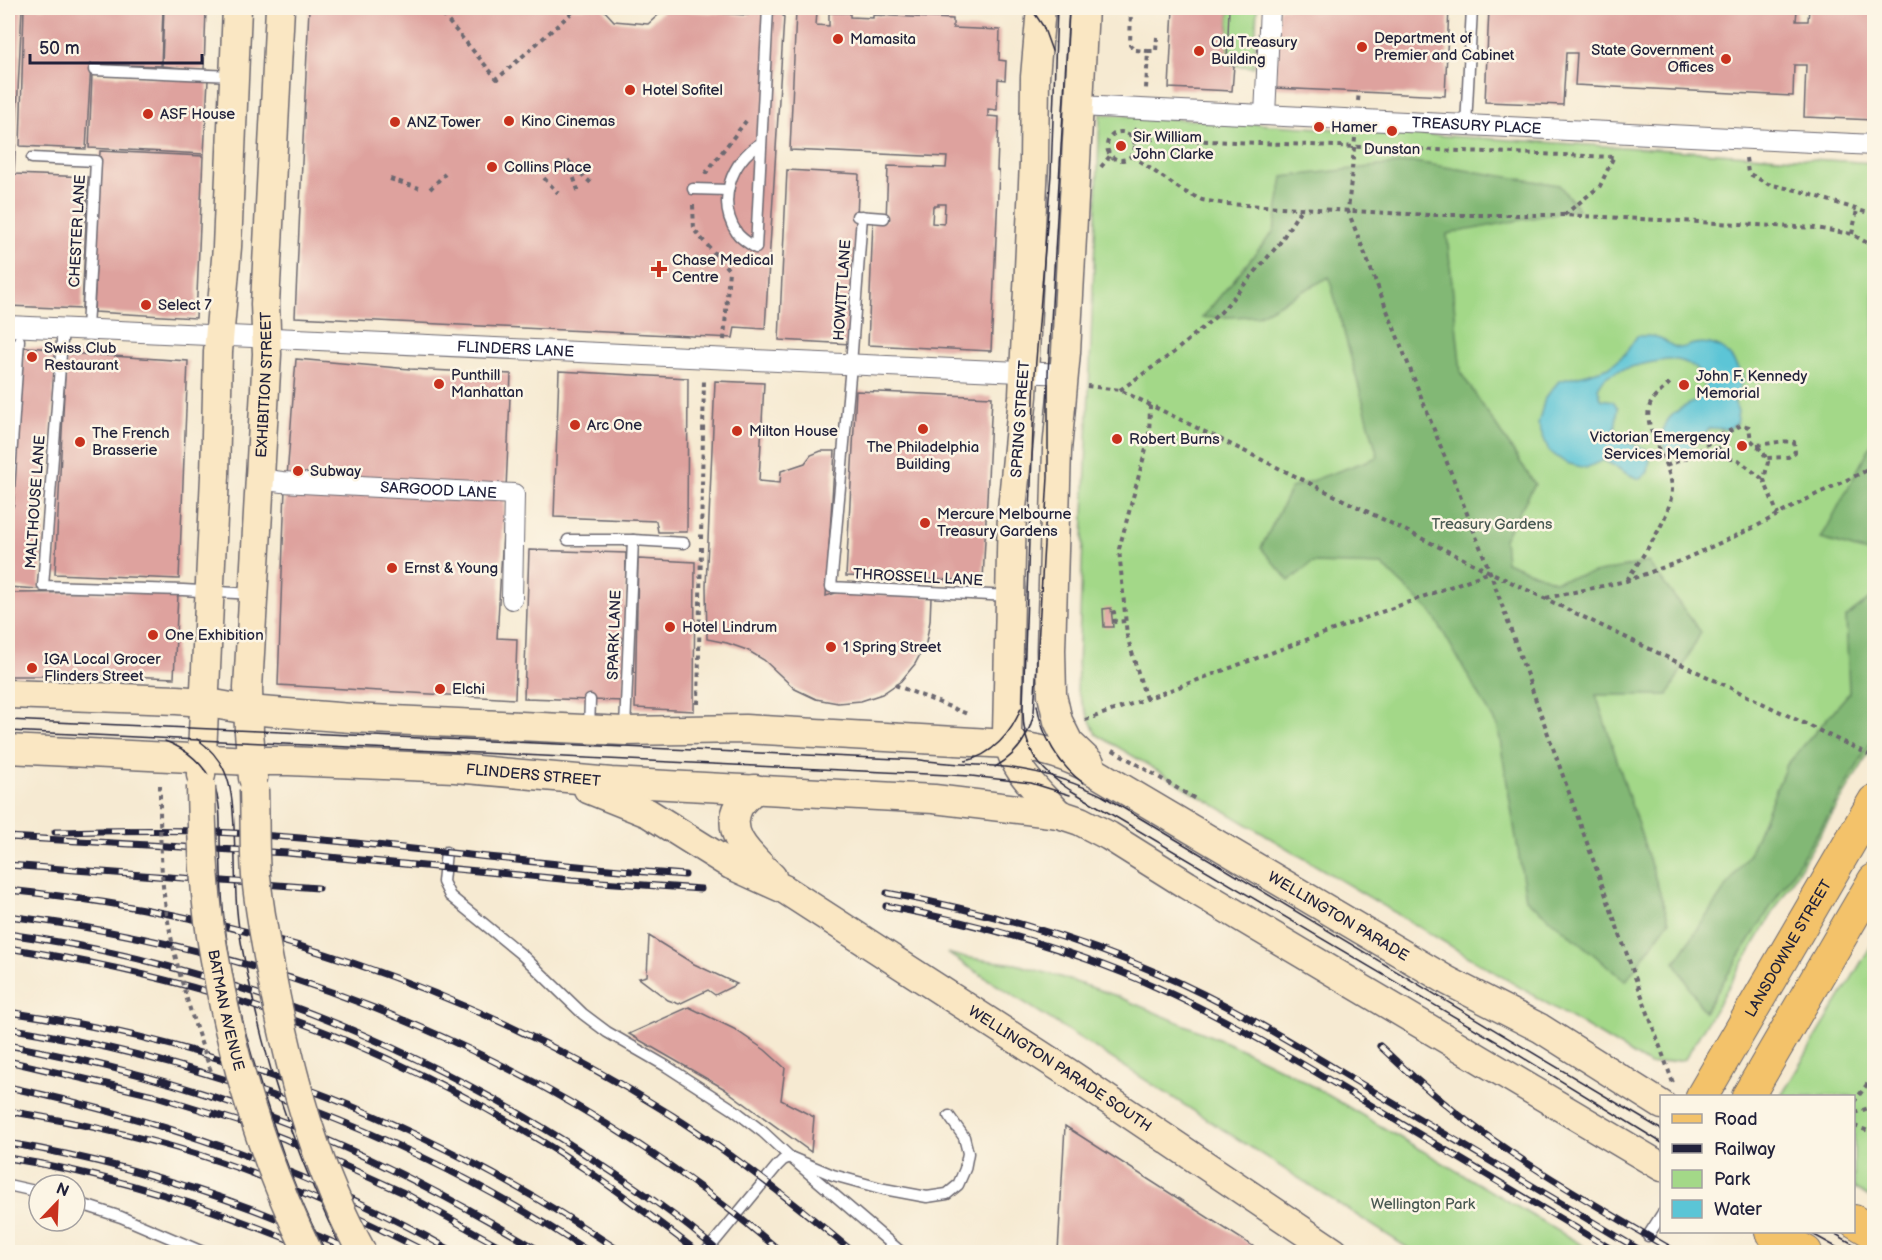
<svg xmlns="http://www.w3.org/2000/svg" width="1882" height="1260" viewBox="0 0 1882 1260" font-family="'Balsamiq Sans',sans-serif">
  <style>
    .green { fill: #a3d888; stroke: #627d62; stroke-width: 1.5 }
    .forest { fill: #82b874; stroke: #526d58; stroke-width: 1.5 }
    .water { fill: #5bc5d6; stroke: #3e7488; stroke-width: 1.5 }
    .building { fill: #dea29e; fill-rule: evenodd }
    .lines { fill: none; stroke-linecap: round; stroke-linejoin: round }
    .lane-casing { stroke: #6c6870; stroke-width: 13 }
    .street-casing { stroke: #6c6870; stroke-width: 22 }
    .secondary-casing { stroke: #6c6870; stroke-width: 31 }
    .primary-casing { stroke: #6c6870; stroke-width: 34 }
    .path { stroke: #6c6870; stroke-width: 4; stroke-dasharray: 4.5 4.5; stroke-linecap: butt }
    .lane { stroke: #fff; stroke-width: 10 }
    .street { stroke: #fff; stroke-width: 20 }
    .secondary { stroke: #fae7c3; stroke-width: 28 }
    .primary { stroke: #f3c26a; stroke-width: 32 }
    .tram { stroke: #22223b; stroke-width: 1.5 }
    .rail-casing { stroke: #22223b; stroke-width: 7 }
    .rail { stroke: #fcf5e5; stroke-width: 4.5; stroke-dasharray: 14; stroke-linecap: butt }
    .secondary-bridge-casing { stroke: #6c6870; stroke-width: 31; stroke-linecap: butt }
    .path-bridge { stroke: #6c6870; stroke-width: 4; stroke-dasharray: 4.5 4.5; stroke-linecap: butt }
    .secondary-bridge { stroke: #fae7c3; stroke-width: 28 }
    .poi-dot { fill: #c8321e; stroke: #fcf5e5; stroke-width: 2 }
    .labels { text-anchor: middle; stroke-width: 5; stroke-linejoin: round; paint-order: stroke }
    .poi-label { font-size: 15px; fill: #22223b; stroke: #fcf5e5; text-anchor: start }
    .street-label { font-size: 15px; fill: #22223b; stroke: #fcf5e5 }
    .park-label { font-size: 15px; fill: #495952; stroke: #fcf5e5 }
  </style>
  <rect width="100%" height="100%" fill="#fcf5e5"/>
  <filter id="ink" filterUnits="userSpaceOnUse"><feTurbulence type="fractalNoise" baseFrequency=".0167" numOctaves="2"/><feDisplacementMap in="SourceGraphic" scale="12" xChannelSelector="R" yChannelSelector="G"/><feConvolveMatrix kernelMatrix="1 2 1 2 8 2 1 2 1" color-interpolation-filters="sRGB"/></filter>
  <filter id="wash" filterUnits="userSpaceOnUse"><feTurbulence type="fractalNoise" baseFrequency=".008" numOctaves="4" result="noise"/><feDisplacementMap in="SourceGraphic" scale="24" xChannelSelector="R" yChannelSelector="G"/><feGaussianBlur stdDeviation="1.35" result="paint"/><feColorMatrix in="noise" values="0 0 0 0 0 0 0 0 0 0 0 0 0 0 0 0 0 1.4 0 .05"/><feComposite in="paint" operator="in"/></filter>
  <g filter="url(#wash)">
    <rect width="100%" height="100%" fill="#f6ead2"/>
    <!-- green -->
    <g class="green">
      <path d="M1229 8H1257L1254 67 1227 65Z"/>
      <path d="M1100 114 1874 163V745L1685 1059 1650 1065 1096 734 1077 691Z"/>
      <path d="M1874 941V1200L1854 1188V1096H1781Z"/>
      <path d="M947 953 962 957 1016 964 1060 977 1114 995 1237 1047 1294 1075 1594 1252H1414Z"/>
    </g>
    <!-- forest -->
    <g class="forest">
      <path d="M1414 162 1559 185 1579 209 1447 234 1461 373 1535 484 1504 539 1506 562 1554 581 1648 562 1701 632 1668 695H1596L1669 921 1626 981 1526 899 1498 728 1432 613 1382 565 1312 563 1289 581 1261 548 1291 488 1378 457 1329 277 1257 316 1202 318 1274 231 1283 177Z"/>
      <path d="M1874 439V554L1821 539Z"/>
      <path d="M1874 596V737L1824 823 1704 1012 1675 962 1749 854 1786 766 1849 693 1846 617Z"/>
    </g>
    <!-- water -->
    <path class="water" d="M1637 336C1643 336 1654 335 1660 338 1668 342 1670 347 1680 348 1685 348 1689 345 1694 344 1720 339 1733 356 1743 378L1734 401 1738 411 1736 424 1728 429 1710 428 1687 453 1669 455C1657 439 1662 420 1680 409 1691 402 1703 401 1705 386 1707 372 1688 362 1677 360 1665 358 1615 369 1606 377 1603 379 1600 385 1598 388L1601 399 1613 401 1618 408 1615 430 1625 442 1646 449 1650 459 1648 472 1640 479C1626 475 1616 466 1603 460L1586 468 1566 463 1549 451 1538 424 1545 398 1559 381 1587 374 1609 367 1625 354Z"/>
    <g id="blocks">
      <!-- building -->
      <g class="building">
        <path d="M8 8H22L14 174 88 177 82 309 8 306Z"/>
        <path d="M24 8H163L161 66 91 64 86 149 20 146Z"/>
        <path d="M164 8H206L204 70 162 66Z"/>
        <path d="M309 8H602L614 21 648 24 664 10 748 15 756 8 778 10 784 17 765 329 735 327 733 338 295 317Z"/>
        <path d="M1173 8H1229L1227 65H1234L1232 91 1169 88Z"/>
        <path d="M1279 8H1449L1445 96 1275 88Z"/>
        <path d="M1489 8H1743L1797 10 1796 21H1808L1809 8H1874V120L1804 117 1806 65H1794L1793 96 1575 85 1577 53H1566L1563 105 1485 102Z"/>
        <path d="M796 11 817 12 816 25 829 26V13H850V17L873 18V15L953 19V28L1000 30 999 60 1006 61 1005 80 998 79 997 110 988 109V116L999 117 997 170 999 171 991 351 868 345 873 220 886 221 888 166 946 168 947 157 790 150ZM938 204H945L944 224 932 223 933 206H938Z"/>
        <path d="M92 75 208 80 204 154 89 148Z"/>
        <path d="M100 151 203 156 196 318 94 312Z"/>
        <path d="M787 170 859 174 851 344 779 340Z"/>
        <path d="M24 347 57 349 39 589 8 587V512H11Z"/>
        <path d="M66 353 188 361 179 579 55 574Z"/>
        <path d="M296 359 410 369 511 374 506 489 287 477Z"/>
        <path d="M559 371 688 378 687 532H658L656 521 554 517Z"/>
        <path d="M715 381 764 383 759 481 780 483 781 471 805 463 811 455 821 451H835L826 596 839 592 931 597 930 621 926 643 915 664 901 681 882 694 861 701 838 703 816 699 795 689 764 660 747 650 727 643 707 639 706 586Z"/>
        <path d="M856 391 992 397 983 581 846 576Z"/>
        <path d="M285 488 505 497 497 638 517 639 515 699 278 685Z"/>
        <path d="M529 550 626 553 624 701 524 698Z"/>
        <path d="M638 559 695 562 694 711 635 708Z"/>
        <path d="M132 592 178 594 174 678 128 676H8V593Z"/>
        <path d="M1111 608 1113 627H1104L1103 609Z"/>
        <path d="M649 936 694 964 737 984 715 995 708 990 679 1004 668 1000 639 978 647 976Z"/>
        <path d="M689 1007 734 1029 765 1050 785 1068 781 1100 814 1117 811 1152 723 1088 629 1034Z"/>
        <path d="M1065 1126 1262 1252H1058Z"/>
      </g>
    </g>
  </g>
  <g filter="url(#ink)">
    <use href="#blocks" fill-opacity="0" stroke="#6c6870" stroke-width="1.5"/>
    <g class="lines">
      <!-- lane casing -->
      <g class="lane-casing">
        <g id="lane">
          <path d="M94 70 233 76"/>
          <path d="M1466 126 1472 8"/>
          <path d="M761 143C731 161 716 202 737 233 741 239 750 244 756 248L768 8"/>
          <path d="M32 158 96 161 87 329"/>
          <path d="M693 189 728 190"/>
          <path d="M857 216 884 218"/>
          <path d="M862 216 851 365 831 587 1010 596"/>
          <path d="M63 328 43 586 183 590 253 594"/>
          <path d="M8 504 19 340"/>
          <path d="M568 540H633L684 543"/>
          <path d="M589 729 590 700"/>
          <path d="M625 729 633 540"/>
          <path d="M446 852 443 882 450 896 522 955 583 1014 607 1032 666 1066 734 1110 763 1132 790 1157 833 1175 884 1189 927 1197 947 1194 958 1185 965 1169 968 1153 964 1137 949 1116"/>
          <path d="M8 1185 39 1192"/>
          <path d="M75 1202 121 1217 203 1252"/>
          <path d="M1648 1236 1662 1214"/>
          <path d="M706 1252 777 1166 783 1160 790 1157 901 1252"/>
        </g>
      </g>
      <!-- street casing -->
      <g class="street-casing">
        <g id="street">
          <path id="s1" d="M1079 106 1874 145"/>
          <path d="M1265 115 1270 8"/>
          <path id="s2" d="M8 326 1065 374"/>
          <path id="s3" d="M259 479 282 482 514 494 512 599"/>
        </g>
      </g>
      <!-- secondary casing -->
      <g class="secondary-casing">
        <g id="secondary">
          <path d="M1041 8 1035 77 1034 162 1023 396 1012 509 1007 734C1010 768 1038 791 1059 814"/>
          <path d="M1084 8 1066 352 1057 450 1051 650 1052 695 1058 721 1069 743 1090 763"/>
          <path id="s4" d="M8 694 177 700 203 702 248 710 351 718 625 731 745 729 1008 744C1035 748 1058 752 1083 765L1448 981 1540 1028 1662 1105"/>
          <path id="s5" d="M8 749 251 761H289L455 768 611 782 934 799 1059 814 1080 821 1109 836 1187 885 1662 1167"/>
          <path d="M201 775 215 476 218 352 227 247 237 8"/>
          <path id="s6" d="M253 778 249 732 248 688 267 354 265 304 280 8"/>
          <path id="s7" d="M588 789 648 813 731 865 784 889 1070 1074 1334 1252"/>
          <path d="M755 789C750 794 743 800 739 806 723 836 754 858 772 877"/>
        </g>
      </g>
      <!-- primary casing -->
      <g class="primary-casing">
        <g id="primary">
          <path id="s8" d="M1702 1096 1874 801"/>
          <path d="M1748 1096 1874 880"/>
          <path d="M1854 1221 1874 1233"/>
          <path d="M1771 1232 1806 1252"/>
        </g>
      </g>
      <!-- path -->
      <g class="path">
        <path d="M437 8 497 79 577 8"/>
        <path d="M1131 8 1130 45 1135 50 1148 51 1146 89"/>
        <path d="M1148 51H1156L1157 37"/>
        <path d="M1358 101 1359 92"/>
        <path d="M1136 128 1133 138 1614 157"/>
        <circle cx="1121" cy="146" r="14"/>
        <path d="M1355 138 1348 211 1490 572 1673 1083"/>
        <path d="M1132 156 1183 191 1202 200 1226 204 1427 215H1564L1815 228 1852 234 1874 247"/>
        <path d="M1746 158 1748 173 1768 184 1800 191 1874 215"/>
        <path d="M568 161 593 185"/>
        <path d="M568 161 579 193"/>
        <path d="M1101 167 1110 156"/>
        <path d="M705 174 746 121"/>
        <path d="M544 178 558 193"/>
        <path d="M390 179 419 188"/>
        <path d="M430 189 445 174"/>
        <path d="M693 205 694 230 729 270 724 340"/>
        <path d="M1564 215 1600 186 1614 156"/>
        <path d="M1852 234 1857 210"/>
        <path d="M1087 386 1120 390 1490 572 1874 757"/>
        <path d="M1120 390 1173 353 1221 312 1279 244 1301 209"/>
        <path d="M1713 439 1725 459H1737L1764 480"/>
        <path d="M1757 445C1770 444 1781 440 1794 442L1795 452 1788 457 1766 458"/>
        <path d="M1666 466 1696 454 1713 439 1742 425 1749 427 1751 440 1763 452 1768 462 1764 480 1778 515"/>
        <path d="M701 539 704 379"/>
        <path d="M1627 580C1643 554 1670 521 1672 490 1673 464 1637 425 1652 401 1657 394 1666 387 1672 381"/>
        <path d="M1546 598 1626 581 1678 562 1755 527 1815 495 1874 467"/>
        <path d="M1112 613 1114 612 1115 622 1126 621"/>
        <path d="M895 685 970 715"/>
        <path d="M1146 699 1127 636 1119 549 1149 438 1150 406"/>
        <path d="M698 704 701 547"/>
        <path d="M1085 720 1146 699 1490 572"/>
        <path d="M1113 750 1197 800"/>
        <path d="M1854 1102 1874 1075"/>
        <path d="M1854 1113 1874 1106"/>
        <path d="M1854 1126 1874 1133"/>
      </g>
      <!-- lane -->
      <use href="#lane" class="lane"/>
      <!-- street -->
      <use href="#street" class="street"/>
      <!-- secondary -->
      <use href="#secondary" class="secondary"/>
      <!-- primary -->
      <use href="#primary" class="primary"/>
      <!-- tram -->
      <g class="tram">
        <path d="M1031 8 1043 26 1052 51"/>
        <path d="M1057 8 1051 174 1035 373 1023 707C1022 748 1037 768 1070 790L1504 1046 1662 1143"/>
        <path d="M1037 705C1042 736 1058 764 1083 783"/>
        <path d="M8 720 921 760C945 764 970 764 994 766 1034 769 1074 781 1109 799"/>
        <path d="M8 731 971 776 1031 783 1070 795"/>
        <path d="M197 739C230 762 232 790 234 827 235 850 235 873 236 896 237 927 244 959 251 990 270 1082 302 1169 343 1252"/>
        <path d="M165 741C187 749 205 765 214 786 221 803 220 822 220 840 221 869 221 898 225 927 233 992 250 1055 271 1117 286 1164 303 1210 326 1252"/>
        <path d="M965 761C991 756 1012 733 1021 708"/>
        <path d="M995 767C1017 755 1029 737 1034 712L1048 477V374L1069 8"/>
        <path d="M1103 796 1662 1130"/>
        <path d="M1809 1232 1845 1252"/>
        <path d="M1832 1232 1867 1252"/>
      </g>
      <!-- rail casing -->
      <g class="rail-casing">
        <g id="rail">
          <path d="M55 832C108 831 162 829 214 832 333 838 449 854 567 865 606 869 645 872 685 875"/>
          <path d="M8 837 287 853 572 880 701 889"/>
          <path d="M8 865 318 888"/>
          <path d="M8 890C249 914 467 986 673 1116 737 1157 796 1204 853 1252"/>
          <path d="M887 893C983 911 1070 935 1160 974 1232 1005 1299 1047 1366 1087 1459 1142 1551 1197 1643 1252"/>
          <path d="M886 906C979 924 1070 948 1156 987 1234 1022 1308 1067 1382 1112 1460 1159 1538 1206 1616 1252"/>
          <path d="M8 916C290 950 565 1065 781 1252"/>
          <path d="M8 934C214 962 418 1044 591 1158 635 1187 680 1217 719 1252"/>
          <path d="M8 948C78 959 148 974 216 994 346 1033 472 1094 585 1169 624 1195 661 1224 698 1252"/>
          <path d="M8 1012C226 1042 439 1128 621 1252"/>
          <path d="M8 1028C214 1062 415 1136 589 1252"/>
          <path d="M8 1045C115 1065 224 1095 325 1139 400 1171 472 1210 542 1252"/>
          <path d="M1380 1046C1404 1069 1429 1091 1455 1112 1524 1166 1601 1208 1675 1252"/>
          <path d="M8 1061 153 1095 247 1124 285 1139 404 1193 510 1252"/>
          <path d="M8 1087C164 1120 316 1173 454 1252"/>
          <path d="M8 1111C80 1123 151 1138 221 1162 292 1186 360 1218 426 1252"/>
          <path d="M8 1143C92 1157 175 1180 255 1210 289 1223 322 1238 356 1252"/>
          <path d="M8 1158C115 1175 220 1210 319 1252"/>
        </g>
      </g>
      <!-- rail -->
      <use href="#rail" class="rail"/>
      <!-- secondary-bridge casing -->
      <g class="secondary-bridge-casing">
        <g id="secondary-bridge">
          <path id="s9" d="M201 786C202 842 204 899 214 954 231 1057 263 1158 308 1252"/>
          <path d="M254 789C255 818 254 847 256 876 260 917 268 958 276 998 294 1086 318 1173 362 1252"/>
        </g>
      </g>
      <!-- path-bridge -->
      <path class="path-bridge" d="M160 785C160 818 160 853 163 886 170 951 190 1013 212 1074"/>
      <!-- secondary-bridge -->
      <use href="#secondary-bridge" class="secondary-bridge"/>
    </g>
  </g>
  <!-- markers -->
  <g class="poi-dot">
    <circle cx="838" cy="39" r="6"/>
    <circle cx="1362" cy="47" r="6"/>
    <circle cx="1199" cy="51" r="6"/>
    <circle cx="1726" cy="59" r="6"/>
    <circle cx="630" cy="90" r="6"/>
    <circle cx="148" cy="114" r="6"/>
    <circle cx="509" cy="121" r="6"/>
    <circle cx="395" cy="122" r="6"/>
    <circle cx="1319" cy="127" r="6"/>
    <circle cx="1392" cy="131" r="6"/>
    <circle cx="1121" cy="146" r="6"/>
    <circle cx="492" cy="167" r="6"/>
    <path d="M656 260h6v6h6v6h-6v6h-6v-6h-6v-6h6z"/>
    <circle cx="146" cy="305" r="6"/>
    <circle cx="32" cy="357" r="6"/>
    <circle cx="439" cy="384" r="6"/>
    <circle cx="1684" cy="385" r="6"/>
    <circle cx="575" cy="425" r="6"/>
    <circle cx="923" cy="429" r="6"/>
    <circle cx="737" cy="431" r="6"/>
    <circle cx="1117" cy="439" r="6"/>
    <circle cx="80" cy="442" r="6"/>
    <circle cx="1742" cy="446" r="6"/>
    <circle cx="298" cy="471" r="6"/>
    <circle cx="925" cy="523" r="6"/>
    <circle cx="392" cy="568" r="6"/>
    <circle cx="670" cy="627" r="6"/>
    <circle cx="153" cy="635" r="6"/>
    <circle cx="831" cy="647" r="6"/>
    <circle cx="32" cy="668" r="6"/>
    <circle cx="440" cy="689" r="6"/>
  </g>
  <g class="labels">
    <!-- poi labels -->
    <g class="poi-label">
      <text x="1374" y="43">Department of<tspan x="1374" dy="17">Premier and Cabinet</tspan></text>
      <text x="850" y="44">Mamasita</text>
      <text x="1211" y="47">Old Treasury<tspan x="1211" dy="17">Building</tspan></text>
      <text x="1714" y="55" text-anchor="end">State Government<tspan x="1714" dy="17">Offices</tspan></text>
      <text x="642" y="95">Hotel Sofitel</text>
      <text x="160" y="119">ASF House</text>
      <text x="521" y="126">Kino Cinemas</text>
      <text x="407" y="127">ANZ Tower</text>
      <text x="1331" y="132">Hamer</text>
      <text x="1133" y="142">Sir William<tspan x="1133" dy="17">John Clarke</tspan></text>
      <text x="1392" y="154" text-anchor="middle">Dunstan</text>
      <text x="504" y="172">Collins Place</text>
      <text x="672" y="265">Chase Medical<tspan x="672" dy="17">Centre</tspan></text>
      <text x="158" y="310">Select 7</text>
      <text x="44" y="353">Swiss Club<tspan x="44" dy="17">Restaurant</tspan></text>
      <text x="451" y="380">Punthill<tspan x="451" dy="17">Manhattan</tspan></text>
      <text x="1696" y="381">John F. Kennedy<tspan x="1696" dy="17">Memorial</tspan></text>
      <text x="587" y="430">Arc One</text>
      <text x="749" y="436">Milton House</text>
      <text x="92" y="438">The French<tspan x="92" dy="17">Brasserie</tspan></text>
      <text x="1730" y="442" text-anchor="end">Victorian Emergency<tspan x="1730" dy="17">Services Memorial</tspan></text>
      <text x="1129" y="444">Robert Burns</text>
      <text x="923" y="452" text-anchor="middle">The Philadelphia<tspan x="923" dy="17">Building</tspan></text>
      <text x="310" y="476">Subway</text>
      <text x="937" y="519">Mercure Melbourne<tspan x="937" dy="17">Treasury Gardens</tspan></text>
      <text x="404" y="573">Ernst &amp; Young</text>
      <text x="682" y="632">Hotel Lindrum</text>
      <text x="165" y="640">One Exhibition</text>
      <text x="843" y="652">1 Spring Street</text>
      <text x="44" y="664">IGA Local Grocer<tspan x="44" dy="17">Flinders Street</tspan></text>
      <text x="452" y="694">Elchi</text>
    </g>
    <!-- street labels -->
    <g class="street-label">
      <text dy="5" stroke="none"><textPath href="#s1" startOffset="398">TREASURY PLACE</textPath></text>
      <text transform="translate(77 231) rotate(-87)" y="5">CHESTER LANE</text>
      <text transform="translate(842 290) rotate(-86)" y="5">HOWITT LANE</text>
      <text dy="5" stroke="none"><textPath href="#s2" startOffset="508">FLINDERS LANE</textPath></text>
      <text dy="5" stroke="none"><textPath href="#s6" startOffset="394">EXHIBITION STREET</textPath></text>
      <text transform="translate(1020 419) rotate(-86)" y="5">SPRING STREET</text>
      <text dy="5" stroke="none"><textPath href="#s3" startOffset="180">SARGOOD LANE</textPath></text>
      <text transform="translate(35 502) rotate(-86)" y="5">MALTHOUSE LANE</text>
      <text transform="translate(918 577) rotate(3)" y="5">THROSSELL LANE</text>
      <text transform="translate(614 635) rotate(-88)" y="5">SPARK LANE</text>
      <text dy="5" stroke="none"><textPath href="#s5" startOffset="526">FLINDERS STREET</textPath></text>
      <text dy="5" stroke="none"><textPath href="#s4" startOffset="1377">WELLINGTON PARADE</textPath></text>
      <text dy="5" stroke="none"><textPath href="#s8" startOffset="171">LANSDOWNE STREET</textPath></text>
      <text dy="5" stroke="none"><textPath href="#s9" startOffset="226">BATMAN AVENUE</textPath></text>
      <text dy="5" stroke="none"><textPath href="#s7" startOffset="550">WELLINGTON PARADE SOUTH</textPath></text>
    </g>
    <!-- park labels -->
    <g class="park-label">
      <text x="1492" y="529">Treasury Gardens</text>
      <text x="1423" y="1209">Wellington Park</text>
    </g>
  </g>
  <!-- margin -->
  <rect width="1882" height="1260" fill="none" stroke="#fcf5e5" stroke-width="30"/>
  <!-- legend -->
  <rect x="1660" y="1095" width="195" height="138" fill="#fcf5e5" stroke="#a5a1a1" stroke-width="1.5"/>
  <rect x="1672" y="1114" width="30" height="9" fill="#f3c26a" stroke="#a5a1a1" stroke-width="1.5"/>
  <text x="1714" y="1125" font-size="18" fill="#22223b">Road</text>
  <rect x="1672" y="1144" width="30" height="9" fill="#22223b" stroke="#a5a1a1" stroke-width="1.5"/>
  <text x="1714" y="1155" font-size="18" fill="#22223b">Railway</text>
  <rect x="1672" y="1170" width="30" height="18" fill="#a3d888" stroke="#a5a1a1" stroke-width="1.5"/>
  <text x="1714" y="1185" font-size="18" fill="#22223b">Park</text>
  <rect x="1672" y="1200" width="30" height="18" fill="#5bc5d6" stroke="#a5a1a1" stroke-width="1.5"/>
  <text x="1714" y="1215" font-size="18" fill="#22223b">Water</text>
  <!-- north arrow -->
  <g transform="translate(57 1203) rotate(23)"><circle r="28" fill="#fcf5e5" stroke="#a5a1a1" stroke-width="1.5"/>
  <path d="M0-4.5L10 22L0 15L-10 22Z" fill="#c8321e"/>
  <text y="-9" font-size="16" font-weight="bold" text-anchor="middle" fill="#22223b">N</text>
  </g>
  <!-- scale -->
  <path d="M30 54v9h172v-9" fill="none" stroke="#22223b" stroke-width="3"/>
  <text x="39" y="54" font-size="18" fill="#22223b" stroke="#fcf5e5" stroke-width="4.5" paint-order="stroke">50 m</text>
</svg>
